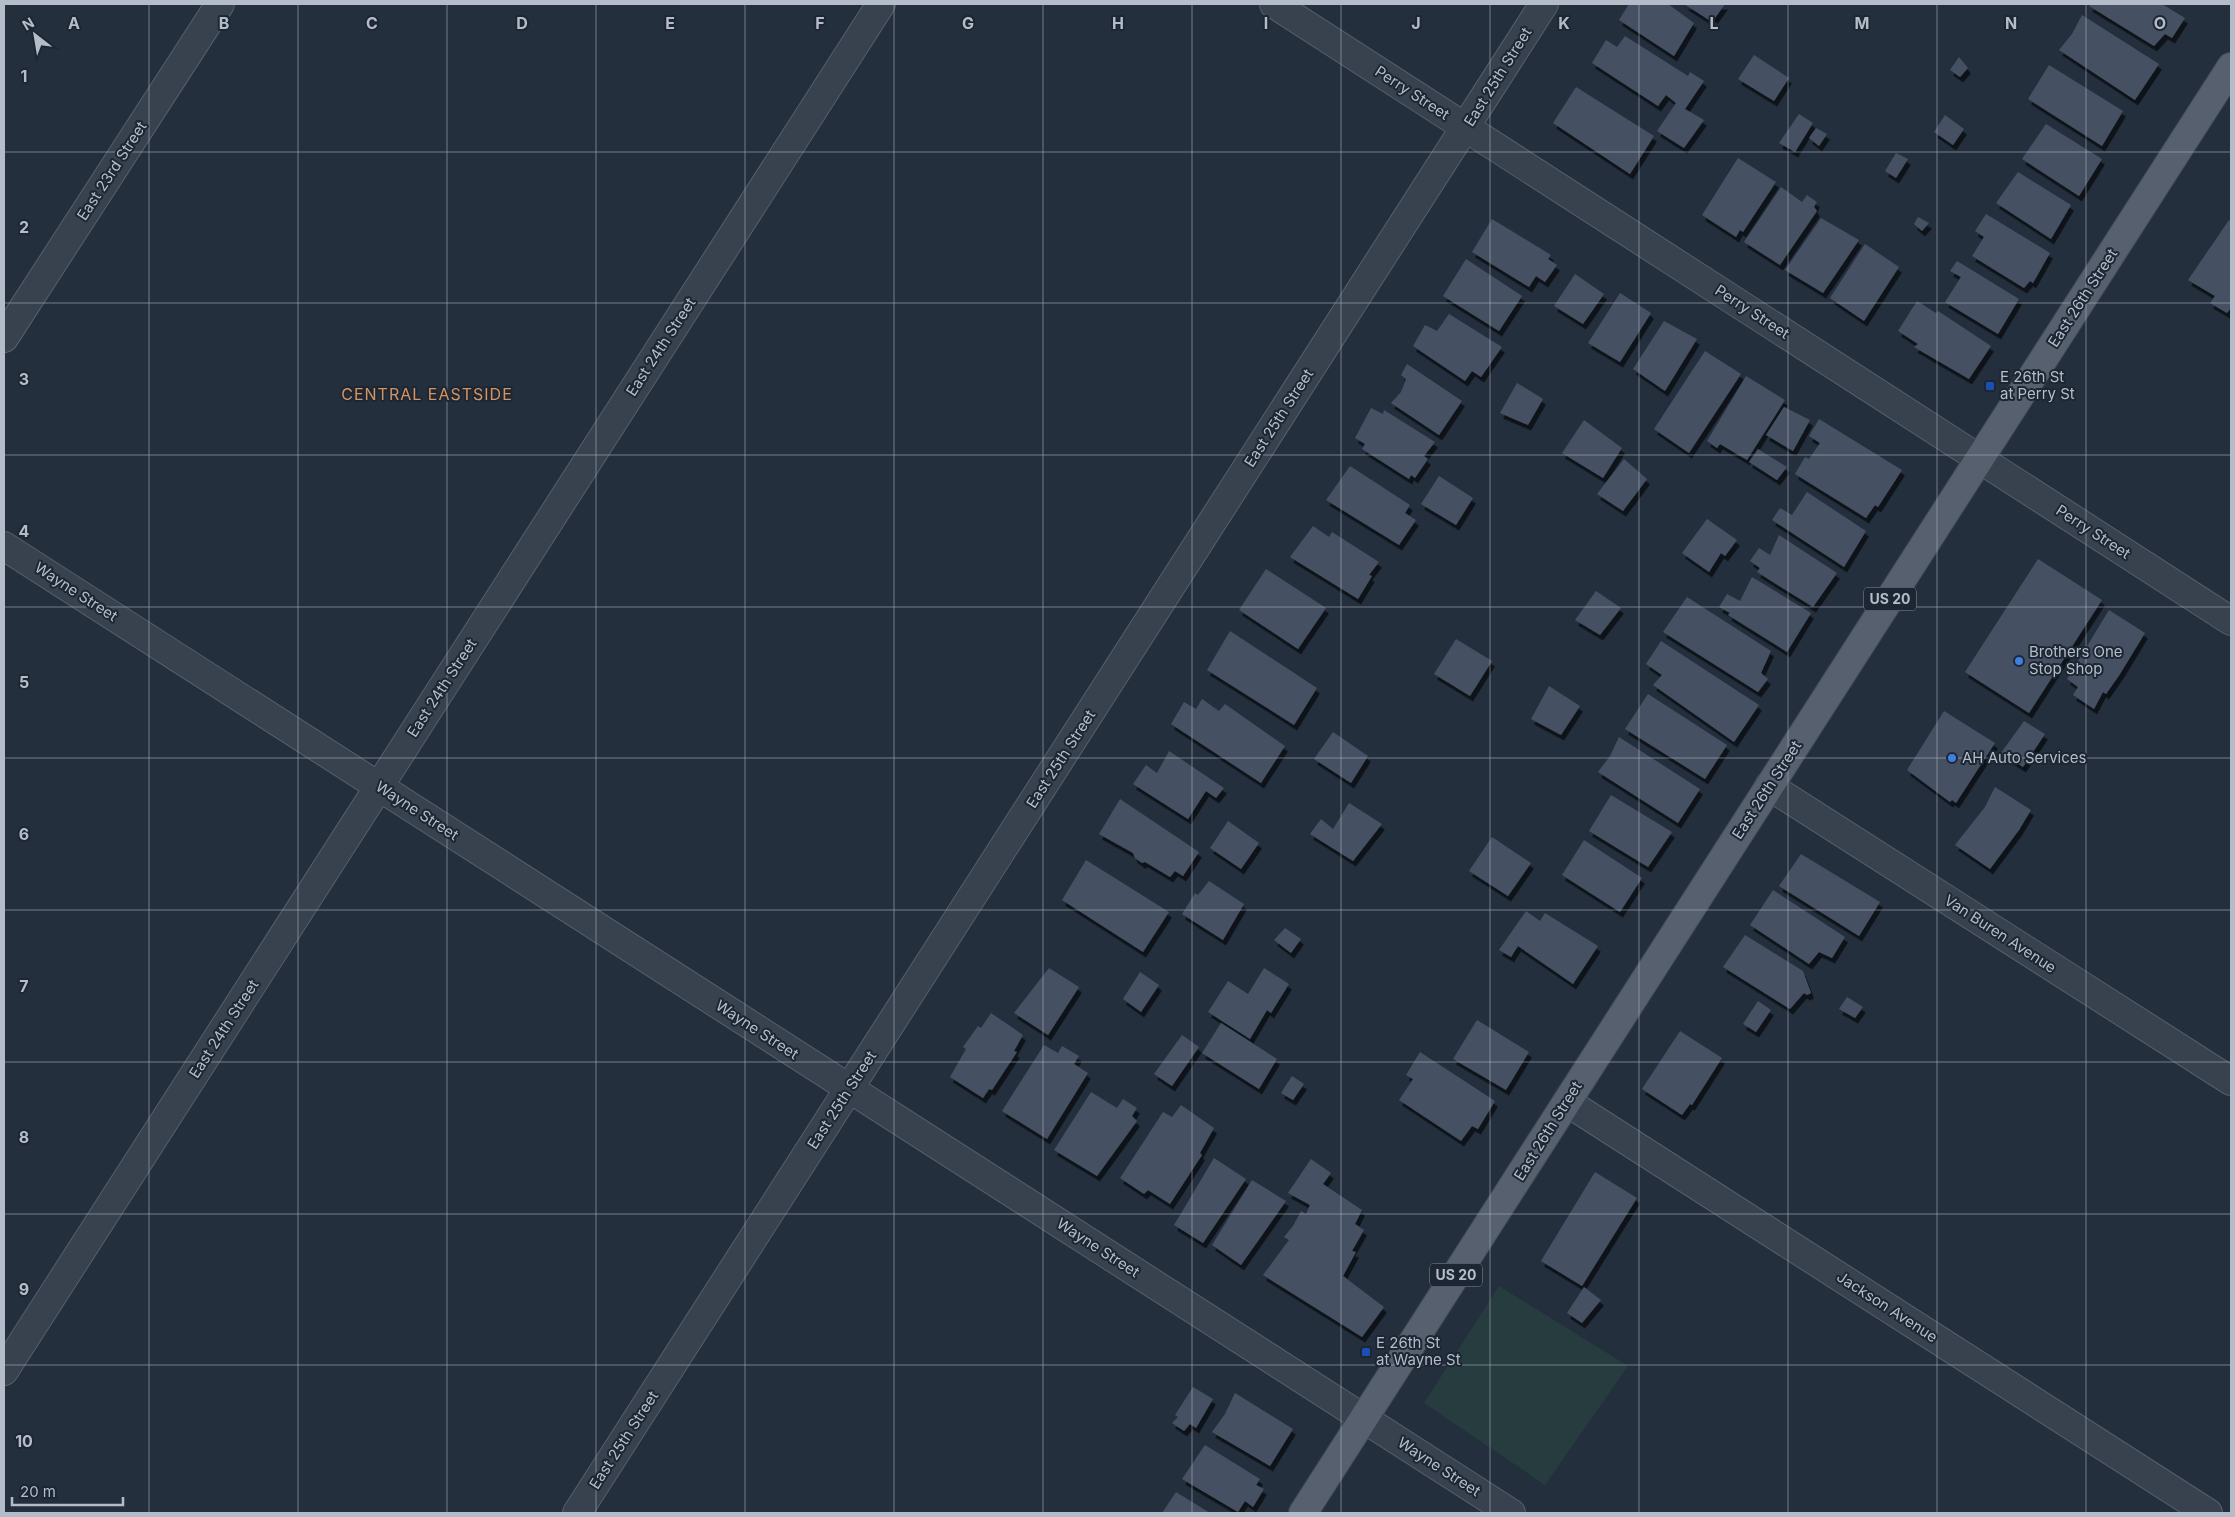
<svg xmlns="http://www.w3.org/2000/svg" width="2235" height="1517" viewBox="0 0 2235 1517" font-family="Inter,sans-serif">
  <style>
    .green { fill: #263c3f }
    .building { fill: #455162; filter: url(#shadow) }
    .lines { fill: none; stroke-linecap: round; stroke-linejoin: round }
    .minor-casing { stroke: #565f6c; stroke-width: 30 }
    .primary-casing { stroke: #414a57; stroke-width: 30 }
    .minor { stroke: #38414e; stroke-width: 28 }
    .primary { stroke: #56606e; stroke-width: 28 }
    .grid { fill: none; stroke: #b4bcc9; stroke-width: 1; stroke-opacity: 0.55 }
    .transit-dot { fill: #1a4fb4; stroke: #1d2633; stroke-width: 2 }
    .shop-dot { fill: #3f7fe0; stroke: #1d2633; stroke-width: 2 }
    .labels { text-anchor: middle; stroke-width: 4; stroke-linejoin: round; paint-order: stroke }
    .shield { fill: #1d2633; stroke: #878f9c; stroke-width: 1 }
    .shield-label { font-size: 14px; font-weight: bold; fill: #b4bcc9 }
    .street-label { font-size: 15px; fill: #b4bcc9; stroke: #1d2633 }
    .poi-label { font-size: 15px; fill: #b4bcc9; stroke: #1d2633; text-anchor: start }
    .neighbourhood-label { font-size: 16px; letter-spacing: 1px; fill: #d59563; stroke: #1d2633 }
    .grid-label { font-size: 16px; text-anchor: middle; font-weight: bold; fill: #b4bcc9; stroke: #1d2633; stroke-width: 4; stroke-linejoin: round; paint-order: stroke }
  </style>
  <defs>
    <filter id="shadow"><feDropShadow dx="3" dy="5.5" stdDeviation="0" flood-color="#0009"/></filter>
  </defs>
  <rect width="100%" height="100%" fill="#242f3e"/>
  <!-- green -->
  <path class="green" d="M1499 1286 1628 1366 1545 1485 1424 1403Z"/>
  <!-- building -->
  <g class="building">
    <path d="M1629 4H1668L1694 23 1674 56 1619 20Z"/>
    <path d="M1684 4H1725L1715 18 1712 17 1709 20Z"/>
    <path d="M2091 4H2162L2185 18 2172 38 2165 34 2154 46 2089 6Z"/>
    <path d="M2082 15 2159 64 2135 100 2059 50 2072 34Z"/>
    <path d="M1625 36 1688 76 1690 72 1704 81 1685 109 1704 120 1684 148 1657 131 1676 103 1666 95 1658 106 1592 63 1606 40 1617 47Z"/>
    <path d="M1754 55 1789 78 1774 101 1738 79Z"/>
    <path d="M1959 57 1968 68 1960 77 1950 70Z"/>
    <path d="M2049 65 2123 111 2102 146 2028 99Z"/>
    <path d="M1576 87 1654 136 1630 174 1553 123Z"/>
    <path d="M1799 114 1813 123 1795 152 1779 143Z"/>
    <path d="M1945 115 1964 129 1953 145 1934 132Z"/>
    <path d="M2046 124 2102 159 2079 196 2022 159Z"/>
    <path d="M1816 128 1827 134 1819 146 1809 138Z"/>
    <path d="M1896 153 1908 159 1896 178 1885 171Z"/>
    <path d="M1738 158 1776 182 1743 232 1740 230 1736 237 1702 215Z"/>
    <path d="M2018 172 2071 205 2051 239 1996 203Z"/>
    <path d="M1781 187 1802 202 1807 195 1817 202 1814 207 1817 211 1780 265 1744 242Z"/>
    <path d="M1986 214 2050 253 2033 283 2030 281 2024 288 1972 256 1984 237 1975 231Z"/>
    <path d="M1918 217 1929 223 1922 231 1914 224Z"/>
    <path d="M1821 218 1859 240 1823 293 1785 270Z"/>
    <path d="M1492 219 1551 255 1548 259 1557 265 1545 282 1536 276 1529 287 1472 252Z"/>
    <path d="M2229 220 2231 221V308L2227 313 2210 303 2215 296 2188 280Z"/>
    <path d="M1865 244 1899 267 1864 321 1830 298Z"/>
    <path d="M1466 259 1522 296 1499 331 1443 296Z"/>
    <path d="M1957 261 2019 299 1998 334 1945 302 1961 277 1950 271Z"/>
    <path d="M1575 274 1604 294 1583 324 1554 306Z"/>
    <path d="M1620 293 1651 313 1620 362 1588 343Z"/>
    <path d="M1917 301 1936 313 1938 311 1991 346 1969 379 1914 347 1918 344 1898 331Z"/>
    <path d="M1449 314 1502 347 1481 377 1472 371 1465 381 1413 346 1425 325 1437 331Z"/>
    <path d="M1664 321 1697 339 1665 391 1633 369Z"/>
    <path d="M1705 351 1741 374 1689 453 1654 429Z"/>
    <path d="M1407 364 1462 401 1439 435 1391 403 1401 392 1406 379 1401 375Z"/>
    <path d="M1746 376 1785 400 1747 460 1720 444 1717 448 1707 441Z"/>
    <path d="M1517 383 1543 399 1528 425 1500 413Z"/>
    <path d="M1784 407 1810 420 1793 451 1766 435Z"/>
    <path d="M1371 408 1383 414 1384 410 1435 442 1424 456 1428 459 1415 478 1411 475 1409 479 1362 449 1365 444 1355 438Z"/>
    <path d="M1819 419 1902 470 1878 507 1875 505 1866 518 1795 474 1805 457 1809 459 1820 443 1809 436Z"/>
    <path d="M1584 420 1622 448 1603 478 1562 453Z"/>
    <path d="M1758 449 1787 467 1777 480 1749 462Z"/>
    <path d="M1624 459 1647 479 1623 511 1597 494Z"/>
    <path d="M1350 466 1410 505 1405 513 1416 520 1399 545 1326 500Z"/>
    <path d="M1439 476 1473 498 1456 525 1421 504Z"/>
    <path d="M1807 492 1866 531 1844 567 1772 520 1780 508 1792 515Z"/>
    <path d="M1707 519 1737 540 1725 556 1721 553 1709 572 1682 553Z"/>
    <path d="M1313 526 1329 537 1332 532 1379 562 1369 575 1372 576 1358 599 1290 557Z"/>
    <path d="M1779 535 1837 573 1813 607 1757 572 1760 568 1750 561 1759 548 1770 555Z"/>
    <path d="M2038 559 2102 600 2029 713 1965 672Z"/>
    <path d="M1266 569 1326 608 1298 649 1239 610Z"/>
    <path d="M1752 577 1811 613 1787 652 1728 615 1730 613 1719 607 1727 594 1740 601Z"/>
    <path d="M1596 591 1621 608 1600 635 1575 620Z"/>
    <path d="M1687 597 1771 651 1761 673 1768 679 1758 692 1663 632Z"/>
    <path d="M2109 610 2145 633 2120 674 2106 694 2103 692 2094 709 2073 695 2078 687 2067 679Z"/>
    <path d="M1230 631 1317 688 1294 725 1207 670Z"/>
    <path d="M1456 639 1492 661 1470 696 1434 674Z"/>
    <path d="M1661 641 1759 705 1734 742 1653 685 1662 675 1646 664Z"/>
    <path d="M1549 686 1580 706 1561 735 1531 719Z"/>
    <path d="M1648 694 1727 745 1705 779 1625 729Z"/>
    <path d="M1202 699 1219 711 1225 704 1285 746 1261 783 1171 724 1184 702 1196 709Z"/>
    <path d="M1944 711 1995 743 1956 803 1952 800 1950 802 1907 770Z"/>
    <path d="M2024 721 2045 734 2023 767 2001 753Z"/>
    <path d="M1333 732 1368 756 1351 783 1314 759Z"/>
    <path d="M1619 737 1700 789 1678 823 1598 772 1610 756Z"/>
    <path d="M1169 751 1224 788 1216 798 1206 791 1188 819 1133 784 1146 765 1157 773Z"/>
    <path d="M1995 787 2031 810 2019 830 1990 869 1955 845 1985 807Z"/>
    <path d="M1611 795 1672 832 1648 867 1589 831Z"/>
    <path d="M1120 799 1199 852 1183 876 1175 871 1170 877 1145 862 1142 863 1135 858 1133 853 1099 834Z"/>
    <path d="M1349 803 1382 824 1353 861 1310 834 1321 819 1333 829Z"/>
    <path d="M1228 821 1259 843 1241 869 1210 848Z"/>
    <path d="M1492 837 1531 863 1508 896 1469 871Z"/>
    <path d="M1584 840 1642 878 1620 912 1562 875Z"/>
    <path d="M1801 854 1880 902 1859 936 1779 886Z"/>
    <path d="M1086 860 1169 912 1143 952 1062 900Z"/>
    <path d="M1209 881 1244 904 1223 940 1182 914 1195 893 1198 895Z"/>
    <path d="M1773 890 1845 937 1832 958 1819 952 1809 964 1750 925Z"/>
    <path d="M1526 911 1540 921 1545 913 1598 946 1573 984 1518 946 1511 957 1499 950Z"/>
    <path d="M1285 928 1301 939 1291 953 1274 940Z"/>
    <path d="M1745 935 1803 971 1811 993 1807 995 1804 993 1790 1009 1723 967Z"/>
    <path d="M1049 968 1079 987 1048 1035 1014 1013Z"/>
    <path d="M1264 968 1289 984 1271 1013 1267 1010 1250 1039 1208 1012 1228 981 1248 994Z"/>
    <path d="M1140 972 1159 985 1141 1012 1123 999Z"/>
    <path d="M1847 997 1863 1007 1855 1018 1839 1009Z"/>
    <path d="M1758 1001 1771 1010 1756 1032 1743 1024Z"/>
    <path d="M991 1013 1023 1035 1014 1051 1017 1052 992 1090 989 1089 983 1098 950 1077 966 1049 963 1047 978 1026 981 1028Z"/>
    <path d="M1477 1020 1529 1052 1506 1090 1453 1059Z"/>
    <path d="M1221 1023 1277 1059 1259 1089 1202 1053Z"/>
    <path d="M1680 1031 1722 1058 1692 1105 1690 1104 1682 1115 1642 1089Z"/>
    <path d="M1182 1035 1199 1047 1172 1086 1154 1074Z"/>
    <path d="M1044 1045 1058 1053 1062 1046 1079 1056 1074 1064 1088 1073 1047 1139 1002 1111Z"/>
    <path d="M1420 1052 1495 1101 1478 1129 1472 1126 1461 1141 1399 1100 1413 1079 1406 1075Z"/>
    <path d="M1292 1076 1304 1084 1293 1100 1281 1093Z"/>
    <path d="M1091 1092 1117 1108 1123 1099 1137 1108 1132 1116 1137 1121 1097 1176 1054 1150Z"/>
    <path d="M1181 1105 1214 1128 1200 1153 1202 1155 1170 1204 1148 1190 1144 1194 1120 1178 1163 1112 1172 1117Z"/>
    <path d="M1214 1158 1246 1179 1203 1243 1174 1225Z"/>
    <path d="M1311 1159 1331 1173 1323 1184 1362 1210 1355 1224 1364 1230 1352 1251 1356 1252 1343 1276 1384 1307 1362 1337 1263 1275 1289 1240 1284 1237 1293 1226 1301 1211 1306 1214 1310 1205 1288 1193Z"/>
    <path d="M1595 1172 1637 1198 1582 1286 1541 1261Z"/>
    <path d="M1252 1180 1286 1201 1241 1265 1212 1245Z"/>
    <path d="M1584 1287 1601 1300 1582 1323 1567 1313Z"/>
    <path d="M1193 1387 1213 1399 1196 1428 1190 1424 1184 1431 1172 1423 1178 1417 1175 1415Z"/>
    <path d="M1235 1393 1293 1429 1270 1466 1212 1432 1225 1414Z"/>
    <path d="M1205 1445 1260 1479 1256 1485 1264 1489 1253 1507 1245 1501 1238 1512 1182 1479Z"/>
    <path d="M1176 1492 1210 1513H1162Z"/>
  </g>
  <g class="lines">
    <!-- minor casing -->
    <g class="minor-casing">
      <g id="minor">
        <path d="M1274 4 2231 621"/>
        <path d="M4 338 220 4"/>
        <path d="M4 546 1511 1513"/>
        <path d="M1769 786 2231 1081"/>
        <path d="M1567 1102 2208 1513"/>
        <path d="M4 1371 881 4"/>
        <path d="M577 1513 1544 4"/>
      </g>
    </g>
    <!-- primary casing -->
    <g class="primary-casing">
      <path id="primary" d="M1303 1513 2231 67"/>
    </g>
    <!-- minor -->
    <use href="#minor" class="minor"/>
    <!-- primary -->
    <use href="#primary" class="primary"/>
  </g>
  <!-- grid -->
  <path class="grid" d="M149 4V1513M298 4V1513M447 4V1513M596 4V1513M745 4V1513M894 4V1513M1043 4V1513M1192 4V1513M1341 4V1513M1490 4V1513M1639 4V1513M1788 4V1513M1937 4V1513M2086 4V1513M4 152H2231M4 303H2231M4 455H2231M4 607H2231M4 758H2231M4 910H2231M4 1062H2231M4 1214H2231M4 1365H2231"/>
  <!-- markers -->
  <g class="transit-dot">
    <rect x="1985" y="381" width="10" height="10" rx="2.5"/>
    <rect x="1361" y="1347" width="10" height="10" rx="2.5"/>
  </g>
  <g class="shop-dot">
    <circle cx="2019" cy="661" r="5"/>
    <circle cx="1952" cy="758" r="5"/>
  </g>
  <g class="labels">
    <!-- shield labels -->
    <g class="shield">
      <rect x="1864" y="587.5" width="52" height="23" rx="4"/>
      <rect x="1430" y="1263.5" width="52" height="23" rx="4"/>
    </g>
    <g class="shield-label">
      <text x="1890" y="604">US 20</text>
      <text x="1456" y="1280">US 20</text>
    </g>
    <!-- street labels -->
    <g class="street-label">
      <text transform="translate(1498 77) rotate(-58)" y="5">East 25th Street</text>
      <text transform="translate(1412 93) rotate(33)" y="5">Perry Street</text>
      <text transform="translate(112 171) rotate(-57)" y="5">East 23rd Street</text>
      <text transform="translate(2083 298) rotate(-57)" y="5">East 26th Street</text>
      <text transform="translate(1752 312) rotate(33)" y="5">Perry Street</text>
      <text transform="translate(661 347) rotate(-57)" y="5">East 24th Street</text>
      <text transform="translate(1279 418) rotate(-57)" y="5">East 25th Street</text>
      <text transform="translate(2093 532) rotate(33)" y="5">Perry Street</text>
      <text transform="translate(76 592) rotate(33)" y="5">Wayne Street</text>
      <text transform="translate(442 688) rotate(-57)" y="5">East 24th Street</text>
      <text transform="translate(1061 759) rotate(-57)" y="5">East 25th Street</text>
      <text transform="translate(1767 790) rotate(-57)" y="5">East 26th Street</text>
      <text transform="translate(417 811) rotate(33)" y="5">Wayne Street</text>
      <text transform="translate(2000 934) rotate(33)" y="5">Van Buren Avenue</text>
      <text transform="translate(224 1029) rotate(-57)" y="5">East 24th Street</text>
      <text transform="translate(757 1030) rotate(33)" y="5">Wayne Street</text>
      <text transform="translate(842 1100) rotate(-57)" y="5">East 25th Street</text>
      <text transform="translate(1548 1131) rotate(-58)" y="5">East 26th Street</text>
      <text transform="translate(1098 1248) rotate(33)" y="5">Wayne Street</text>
      <text transform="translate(1887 1307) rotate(33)" y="5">Jackson Avenue</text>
      <text transform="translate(624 1440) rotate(-57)" y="5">East 25th Street</text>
      <text transform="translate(1439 1467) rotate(33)" y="5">Wayne Street</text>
    </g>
    <!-- poi labels -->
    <g class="poi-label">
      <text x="2000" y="382">E 26th St<tspan x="2000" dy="17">at Perry St</tspan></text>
      <text x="2029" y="657">Brothers One<tspan x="2029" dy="17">Stop Shop</tspan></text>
      <text x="1962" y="763">AH Auto Services</text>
      <text x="1376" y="1348">E 26th St<tspan x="1376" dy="17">at Wayne St</tspan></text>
    </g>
    <!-- neighbourhood labels -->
    <g class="neighbourhood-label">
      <text x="427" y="400">CENTRAL EASTSIDE</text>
    </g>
  </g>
  <g class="grid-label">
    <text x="74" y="29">A</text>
    <text x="224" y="29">B</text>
    <text x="372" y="29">C</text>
    <text x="522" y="29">D</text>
    <text x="670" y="29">E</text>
    <text x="820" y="29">F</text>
    <text x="968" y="29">G</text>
    <text x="1118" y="29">H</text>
    <text x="1266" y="29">I</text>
    <text x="1416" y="29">J</text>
    <text x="1564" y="29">K</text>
    <text x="1714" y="29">L</text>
    <text x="1862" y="29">M</text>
    <text x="2011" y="29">N</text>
    <text x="2160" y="29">O</text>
    <text x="24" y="82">1</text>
    <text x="24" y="233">2</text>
    <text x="24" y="385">3</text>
    <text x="24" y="537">4</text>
    <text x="24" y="688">5</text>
    <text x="24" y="840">6</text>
    <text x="24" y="992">7</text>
    <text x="24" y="1143">8</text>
    <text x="24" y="1295">9</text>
    <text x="24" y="1447">10</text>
  </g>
  <!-- border -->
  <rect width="2235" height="1517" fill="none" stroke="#b4bcc9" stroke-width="10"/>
  <!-- north arrow -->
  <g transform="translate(35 35) rotate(329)" stroke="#1d2633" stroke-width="4" paint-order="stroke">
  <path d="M0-4L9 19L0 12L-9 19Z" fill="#b4bcc9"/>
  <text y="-8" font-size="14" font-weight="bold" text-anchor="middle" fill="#b4bcc9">N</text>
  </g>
  <!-- scale -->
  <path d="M12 1497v8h111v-8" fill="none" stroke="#b4bcc9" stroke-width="2.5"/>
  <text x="20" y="1497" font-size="15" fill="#b4bcc9" stroke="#1d2633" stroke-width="4" paint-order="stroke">20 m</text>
</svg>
